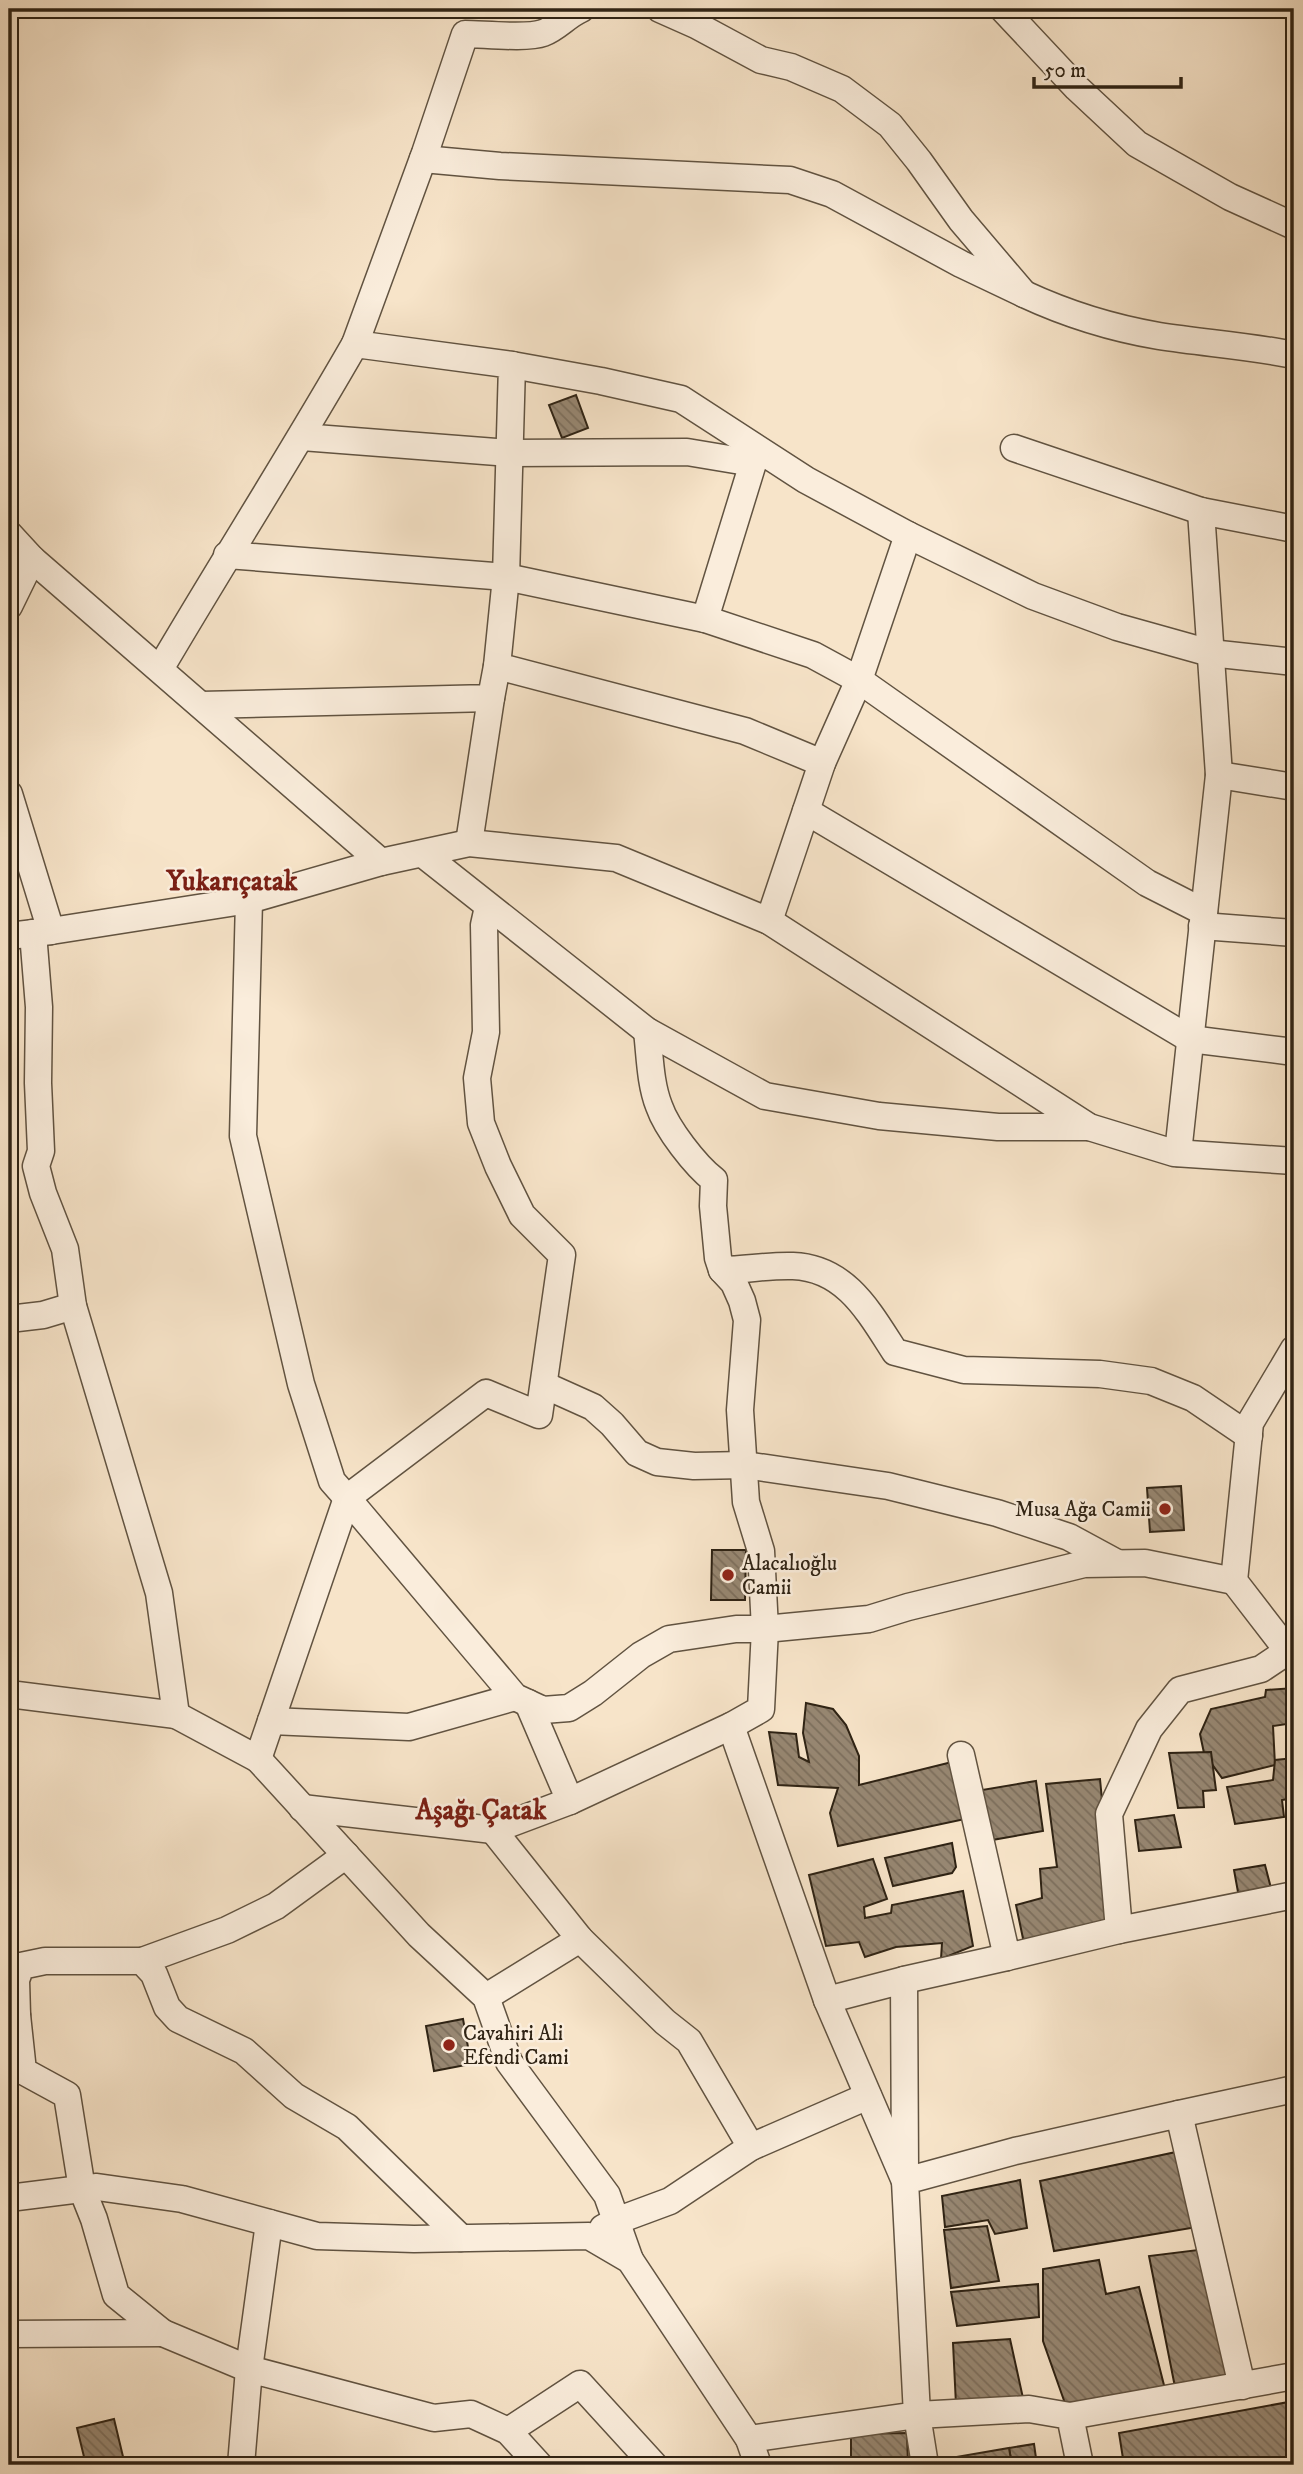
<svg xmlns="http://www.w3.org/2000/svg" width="1303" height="2474" viewBox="0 0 1303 2474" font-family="'IM FELL DW Pica',serif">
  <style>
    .building { fill: url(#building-back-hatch); stroke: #2f2314; stroke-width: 2 }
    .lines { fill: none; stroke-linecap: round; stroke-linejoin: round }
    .minor-casing { stroke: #615341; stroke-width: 29 }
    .minor { stroke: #faeddc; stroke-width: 26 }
    .poi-dot { fill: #8f2418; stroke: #faeddc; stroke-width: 2.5 }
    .labels { text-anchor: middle; stroke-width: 5; stroke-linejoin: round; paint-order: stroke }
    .poi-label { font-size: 21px; fill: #2f2314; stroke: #faeddc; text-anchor: start }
    .district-label { font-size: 28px; font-weight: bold; fill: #7a1f14; stroke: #faeddc }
  </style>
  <defs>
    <pattern id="building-back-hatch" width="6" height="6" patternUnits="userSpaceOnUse" patternTransform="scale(1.75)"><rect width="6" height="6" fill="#978772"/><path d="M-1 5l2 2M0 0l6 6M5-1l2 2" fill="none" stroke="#7c6e5c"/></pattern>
  </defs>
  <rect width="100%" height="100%" fill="#f7e4c9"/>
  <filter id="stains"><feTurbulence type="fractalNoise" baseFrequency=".00286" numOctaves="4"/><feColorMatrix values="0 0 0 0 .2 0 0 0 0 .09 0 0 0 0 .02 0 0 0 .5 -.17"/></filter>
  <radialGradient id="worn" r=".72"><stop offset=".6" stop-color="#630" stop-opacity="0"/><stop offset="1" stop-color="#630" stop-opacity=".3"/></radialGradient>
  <!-- building -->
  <g class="building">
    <path d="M576 395 588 428 562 438 549 405Z"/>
    <path d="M1181 1486 1184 1530 1150 1532 1147 1488Z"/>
    <path d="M712 1550H746L745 1600H711Z"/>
    <path d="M1294 1688V1723L1273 1726 1275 1765 1222 1778 1204 1753 1200 1734 1211 1709 1265 1697 1266 1690Z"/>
    <path d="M806 1703 833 1709 846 1725 859 1756V1785L956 1761 965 1819 838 1846 830 1813 838 1788 778 1785 769 1732 796 1734 799 1757 809 1762 803 1733Z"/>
    <path d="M1211 1752 1216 1790 1203 1791 1204 1807 1178 1808 1169 1753Z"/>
    <path d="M1294 1758V1798L1282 1800 1284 1817 1235 1824 1227 1787 1273 1780 1275 1760Z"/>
    <path d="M1100 1779 1114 1927 1025 1948 1016 1905 1042 1898 1040 1869 1057 1867 1046 1784Z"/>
    <path d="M1036 1781 1043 1831 992 1840 982 1790Z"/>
    <path d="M1174 1815 1181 1847 1139 1851 1135 1820Z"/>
    <path d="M952 1843 956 1867 952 1873 893 1886 885 1858Z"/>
    <path d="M873 1859 887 1899 864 1907 865 1918 891 1913 892 1905 963 1891 973 1946 941 1959 942 1943 896 1947 865 1957 859 1942 826 1946 809 1875Z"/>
    <path d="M1265 1865 1273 1896 1240 1903 1234 1870Z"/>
    <path d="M463 2019 471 2064 434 2071 426 2026Z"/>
    <path d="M1176 2152 1197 2227 1054 2251 1040 2181Z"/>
    <path d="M1020 2180 1027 2228 995 2234 988 2220 945 2227 942 2196Z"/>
    <path d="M987 2226 999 2281 951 2288 944 2230Z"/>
    <path d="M1206 2249 1237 2382 1176 2392 1149 2256Z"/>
    <path d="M1099 2260 1106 2294 1139 2287 1166 2393 1067 2409 1043 2341V2269Z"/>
    <path d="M1038 2284 1039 2317 957 2326 951 2292Z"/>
    <path d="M1010 2339 1023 2398 956 2405 953 2343Z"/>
    <path d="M1294 2401V2465H1124L1119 2433Z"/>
    <path d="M114 2419 125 2465H86L77 2428Z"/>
    <path d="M907 2433 908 2465H851V2434Z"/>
    <path d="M1034 2444 1037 2465H1012L1009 2448Z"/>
    <path d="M1009 2448 1012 2465H957L956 2457Z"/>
    <path d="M842 2459 843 2465H801Z"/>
  </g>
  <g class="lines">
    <!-- minor casing -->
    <g class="minor-casing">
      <g id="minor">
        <path d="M1003 9 1077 88 1137 144 1230 197 1294 226"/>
        <path d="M423 159 500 166 790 180 832 194 961 264 1024 294 961 220 919 161 890 125 842 89 791 67 761 60 696 25 660 9"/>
        <path d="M1024 294C1067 314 1112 328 1159 336 1204 343 1250 346 1294 355"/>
        <path d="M355 344 425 153 465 34C483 34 527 39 543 33 557 28 567 15 581 9"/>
        <path d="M512 365 601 381 681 399 806 480 908 535 1033 596 1117 627 1210 653 1294 662"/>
        <path d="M302 437 510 453 687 452 753 463"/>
        <path d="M1014 448 1201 511 1294 529"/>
        <path d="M9 534 32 559 381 862"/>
        <path d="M227 555 506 577 705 619 813 655 859 680 1147 883 1204 912"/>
        <path d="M9 606 32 559"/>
        <path d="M705 619 757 450"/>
        <path d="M160 669C224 560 292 454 355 344L512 365 506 577 497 666 745 731 822 763"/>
        <path d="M201 705 491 698 497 666"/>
        <path d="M1219 775 1294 787"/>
        <path d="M9 794 51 931"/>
        <path d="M806 811 1190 1039 1294 1052"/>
        <path d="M469 843 491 698"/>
        <path d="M423 854 647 1031 765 1096 879 1116 998 1127H1089"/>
        <path d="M249 900 243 1136 301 1384 332 1481 347 1498 486 1393 539 1415 562 1255 522 1215 498 1166 481 1123 477 1078 486 1032 484 925 488 907"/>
        <path d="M769 921 822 763 859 680 908 535"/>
        <path d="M1202 926 1294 933"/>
        <path d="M9 936 51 931 249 900 381 862 469 843 616 858 769 921 1089 1127 1174 1153 1294 1161"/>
        <path d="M647 1031C650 1056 650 1083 659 1106 667 1129 695 1165 714 1180L713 1206 718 1258 722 1270 734 1283 742 1301 747 1320 740 1410 746 1502 761 1551 765 1629 869 1619 908 1607 1084 1564 1145 1563 1234 1581"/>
        <path d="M1178 1153 1219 775 1201 511"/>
        <path d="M722 1270C745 1270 769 1265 793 1266 846 1268 869 1312 895 1352L964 1370 1100 1374 1151 1381 1193 1398 1249 1436"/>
        <path d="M9 1319 43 1315 73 1306"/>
        <path d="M544 1385 593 1407 612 1424 637 1453 657 1462 694 1466 745 1465 888 1486 997 1513 1069 1537 1117 1563"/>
        <path d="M1288 1651 1234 1581 1250 1423 1294 1349"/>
        <path d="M1294 1652 1288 1651 1261 1669 1180 1690 1149 1729 1109 1814 1119 1930 1294 1895"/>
        <path d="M9 1694 176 1715 159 1593 73 1306 65 1249 43 1193 36 1166 41 1151 38 1083 39 1007 33 933"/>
        <path d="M528 1703 570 1801"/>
        <path d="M176 1715 258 1759 347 1498 515 1697 543 1710 569 1708 593 1693 641 1655 669 1639 736 1629H765L761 1709 731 1726 827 2000 905 2181"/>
        <path d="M271 1721 409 1727 515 1697"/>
        <path d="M961 1755 1007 1957 1119 1930"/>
        <path d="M258 1759 419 1935 486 1997 509 2062 607 2195 630 2260"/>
        <path d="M302 1808 493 1830 570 1801 731 1726"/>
        <path d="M493 1830 580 1939 665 2022 689 2041 751 2147"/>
        <path d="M142 1961 227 1930 276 1906 346 1855"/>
        <path d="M486 1997 580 1939"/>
        <path d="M827 2000 904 1980"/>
        <path d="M9 2013 17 2015 23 2071 67 2095 82 2189 94 2219 116 2295 163 2333 9 2334"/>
        <path d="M17 2015 16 1980 21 1966 45 1961H142L154 1974 167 2007 178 2019 244 2051 294 2096 347 2127 461 2238"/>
        <path d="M1179 2114 1294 2089"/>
        <path d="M905 2170 904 1980 1007 1957"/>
        <path d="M9 2198 97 2187 182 2199 317 2236 414 2239 589 2236 630 2260 749 2439 758 2465"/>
        <path d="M603 2228 616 2221 670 2201 751 2147 868 2096"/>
        <path d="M163 2333 249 2369 269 2223"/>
        <path d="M1070 2416 1294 2376"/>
        <path d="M508 2431 580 2384 654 2465"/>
        <path d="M749 2439 917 2415 905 2181 1015 2151 1179 2114 1242 2386"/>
        <path d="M241 2465 249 2369 434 2418 471 2414 508 2431 539 2465"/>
        <path d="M925 2465 917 2415 1029 2409 1070 2416 1080 2465"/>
      </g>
    </g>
    <!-- minor -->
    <use href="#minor" class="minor"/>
  </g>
  <!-- markers -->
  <g class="poi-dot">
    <circle cx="1165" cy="1509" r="7"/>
    <circle cx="728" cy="1575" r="7"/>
    <circle cx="449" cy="2045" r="7"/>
  </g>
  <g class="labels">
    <!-- poi labels -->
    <g class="poi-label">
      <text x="1151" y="1516" text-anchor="end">Musa Ağa Camii</text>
      <text x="742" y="1570">Alacalıoğlu<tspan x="742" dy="24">Camii</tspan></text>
      <text x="463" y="2040">Cavahiri Ali<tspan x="463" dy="24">Efendi Cami</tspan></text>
    </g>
    <!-- district labels -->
    <g class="district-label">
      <text x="232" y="890">Yukarıçatak</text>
      <text x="481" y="1819">Aşağı Çatak</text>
    </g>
  </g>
  <!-- margin -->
  <rect width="1303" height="2474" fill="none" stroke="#f7e4c9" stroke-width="35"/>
  <rect x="10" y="10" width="1282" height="2453" fill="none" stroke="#2f2314" stroke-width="3.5"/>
  <rect x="18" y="18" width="1268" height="2439" fill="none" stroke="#2f2314" stroke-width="2"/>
  <!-- scale -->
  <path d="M1034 77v10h147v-10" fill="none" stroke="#2f2314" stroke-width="3.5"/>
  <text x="1044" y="77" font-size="21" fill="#2f2314" stroke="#faeddc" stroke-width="5" paint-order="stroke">50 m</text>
  <rect width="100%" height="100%" filter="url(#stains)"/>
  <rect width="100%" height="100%" fill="url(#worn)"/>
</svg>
